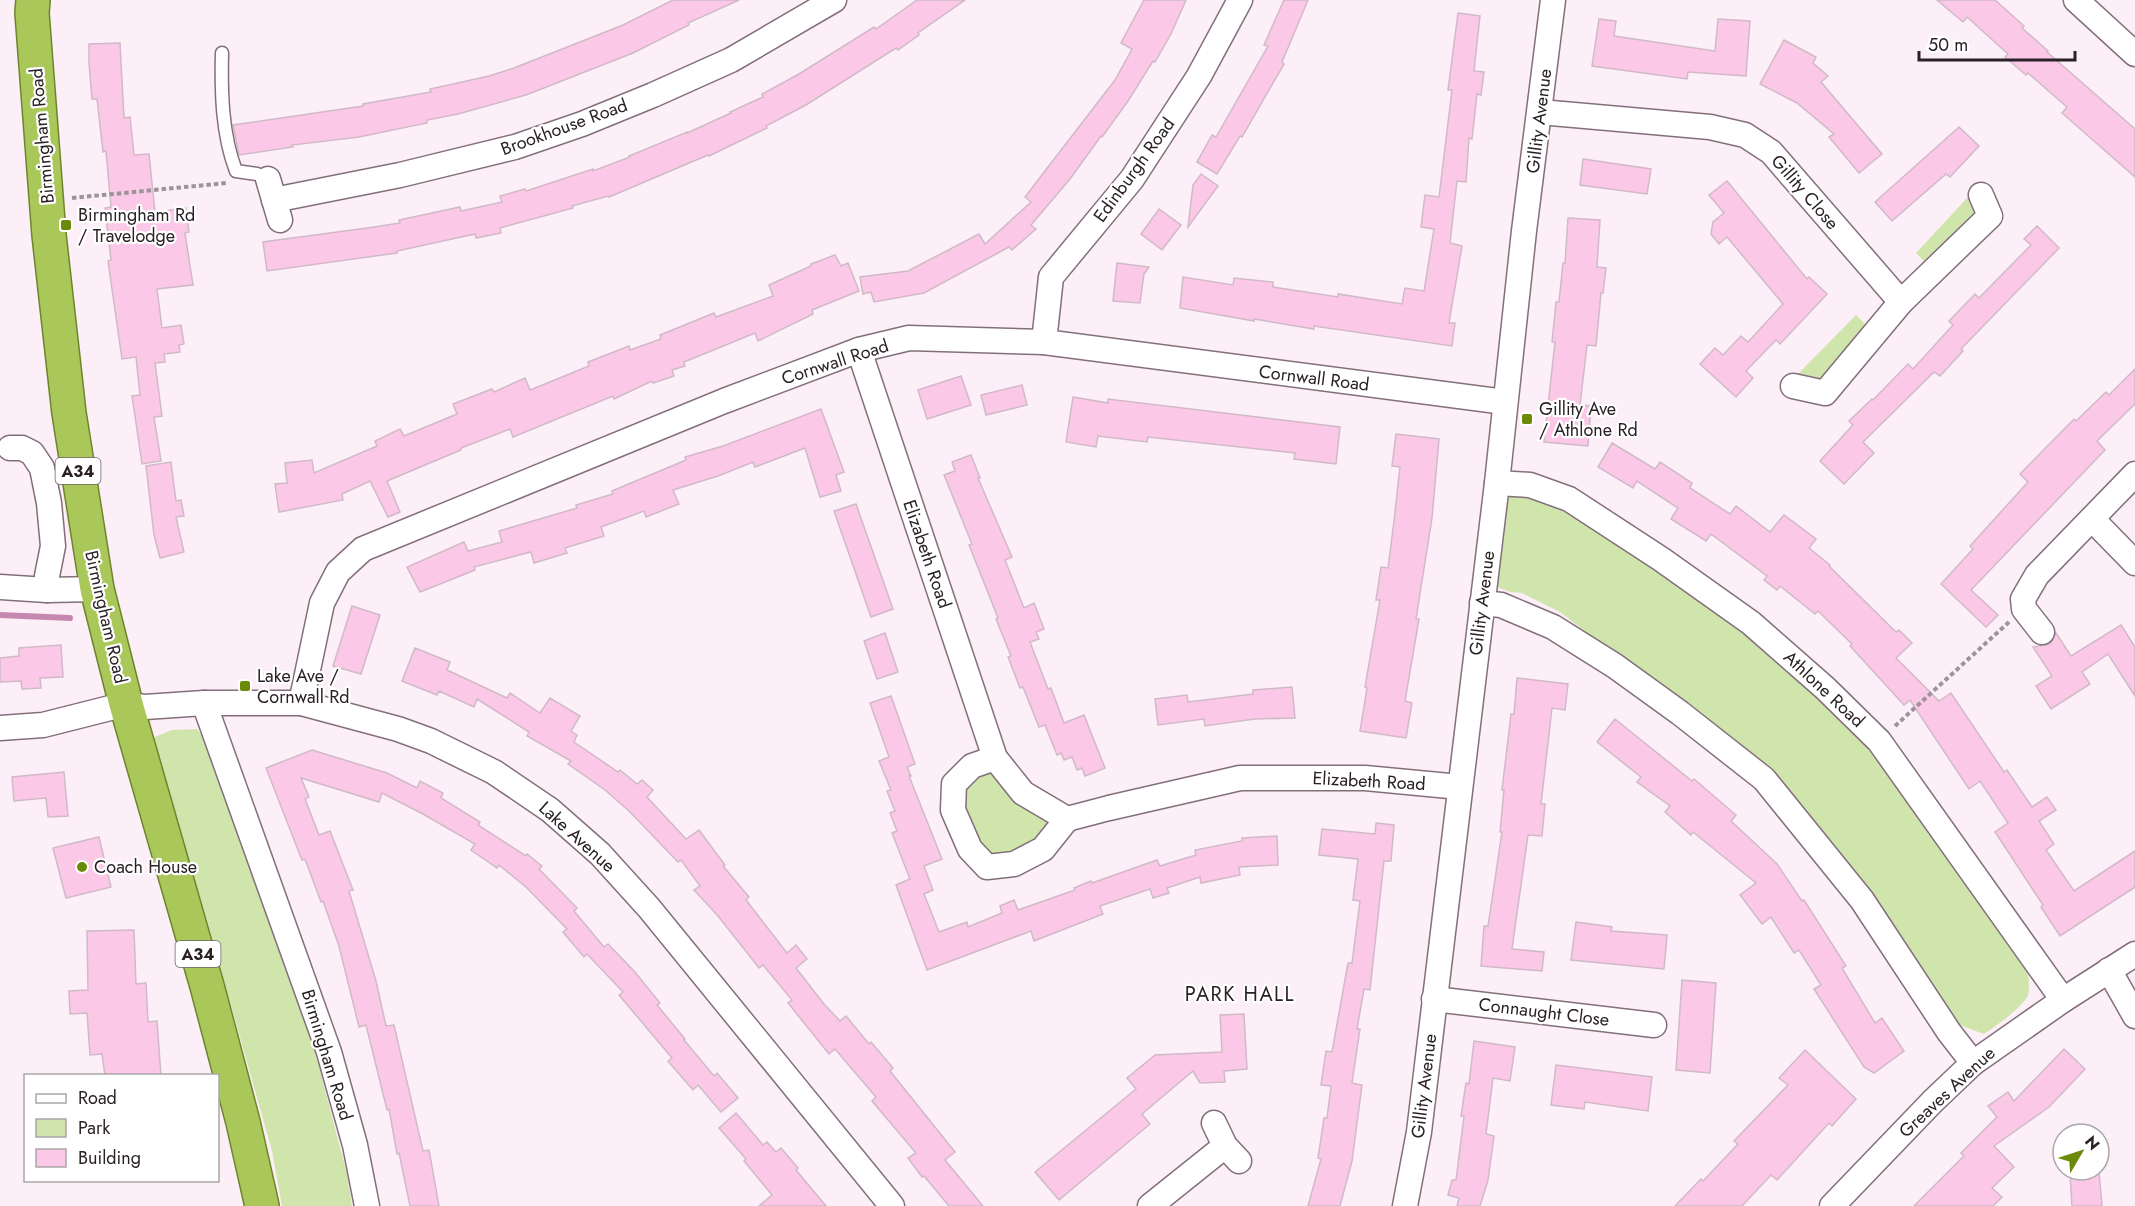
<svg xmlns="http://www.w3.org/2000/svg" width="2135" height="1206" viewBox="0 0 2135 1206" font-family="Jost,sans-serif">
  <style>
    .green { fill: #d0e5ab }
    .lines { fill: none; stroke-linecap: round; stroke-linejoin: round }
    .stream { stroke: #c589af; stroke-width: 6 }
    .building { fill: #fbc8e7; stroke: #d0bac7; stroke-width: 1.5 }
    .service-casing { stroke: #836f7b; stroke-width: 15 }
    .minor-casing { stroke: #836f7b; stroke-width: 27 }
    .trunk-casing { stroke: #6f842d; stroke-width: 36 }
    .path { stroke: #9e939a; stroke-width: 4; stroke-dasharray: 4.5 3; stroke-linecap: butt }
    .service { stroke: #fff; stroke-width: 12 }
    .minor { stroke: #fff; stroke-width: 24 }
    .trunk { stroke: #aac85a; stroke-width: 33 }
    .poi-dot { fill: #6b8a07; stroke: #fff; stroke-width: 2 }
    .labels { text-anchor: middle; stroke-width: 4.5; stroke-linejoin: round; paint-order: stroke }
    .shield { fill: #fff; stroke: #696467; stroke-width: 1.5 }
    .shield-label { font-size: 16px; font-weight: bold; fill: #292126 }
    .street-label { font-size: 18px; fill: #292126; stroke: #fff }
    .poi-label { font-size: 18px; fill: #292126; stroke: #fff; text-anchor: start }
    .neighbourhood-label { font-size: 20px; letter-spacing: 1.5px; fill: #292126; stroke: #fff }
  </style>
  <rect width="100%" height="100%" fill="#fdeff7"/>
  <!-- green -->
  <g class="green">
    <path d="M1969 196 1976 203 1977 213 1930 267 1916 253Z"/>
    <path d="M1856 315 1871 330 1821 382 1797 375Z"/>
    <path d="M1530 485 1692 588 1863 731 2027 970C2029 979 2030 987 2028 995 2024 1006 1995 1027 1984 1034L1949 1021 1864 890 1622 660 1560 612 1522 593 1511 592 1499 588 1492 577 1499 505 1511 493Z"/>
    <path d="M197 729 211 746 285 951 319 1067 347 1174 352 1206H282L272 1151 207 920 152 738 172 730Z"/>
    <path d="M989 772 999 779 1013 802 1038 812 1048 822 1049 831 1039 846C1020 851 1001 859 983 852L960 800 968 776Z"/>
  </g>
  <g class="lines">
    <!-- stream -->
    <path class="stream" d="M0 615 70 618"/>
  </g>
  <!-- building -->
  <g class="building">
    <path d="M673 0H739L688 23 689 25 633 53 526 95 458 114 427 120V123L359 137 292 145 293 147 239 155 233 125 363 106V104L431 92 430 89 489 76 514 68 623 25Z"/>
    <path d="M917 0H965L918 33 919 35 898 50 896 48 806 105 766 126 767 128 709 156 708 155 609 197 608 196 572 206 573 208 500 228 501 233 476 238 475 234 397 251V253L267 271 263 242 367 228 400 223 399 220 460 207 461 211 502 202 500 196 525 189 526 191 593 169V171L630 157 629 156 687 132V133L731 113 730 112 763 97 762 94 799 74 874 27 876 29Z"/>
    <path d="M1144 0H1186L1171 34 1155 62 1153 61 1128 101 1102 137 1101 136 1070 179 1031 225 1036 229 1012 250 1009 247 924 293 874 302 871 292 863 294 860 277 908 271 979 234 985 244 1031 202 1025 197 1115 80 1132 49 1121 43Z"/>
    <path d="M1284 0H1308L1282 62 1284 64 1242 137 1240 136 1217 174 1197 162 1212 135 1216 137 1268 46 1264 45Z"/>
    <path d="M1937 0H1995L2024 26 2022 28 2048 51 2047 52 2135 129V177L2062 113 2067 107 2028 73 2026 75 2005 57 2008 54 1967 17 1963 22Z"/>
    <path d="M1458 13 1480 16 1474 71 1484 72 1481 95 1477 94 1472 139 1469 138 1466 182 1457 181 1450 243 1462 246 1449 323H1455L1452 346 1314 326V329L1254 319V321L1180 308 1183 277 1233 285 1234 278 1273 282V287L1338 297V294L1402 304 1405 288 1424 291 1434 229 1421 227 1425 195 1439 197 1452 90H1448Z"/>
    <path d="M1599 19 1616 21 1614 36 1715 51 1718 19 1750 21 1746 76 1688 72 1687 79 1592 66Z"/>
    <path d="M1784 40 1816 57 1813 63 1828 76 1821 82 1882 154 1859 173 1829 137 1834 134 1797 103 1760 84Z"/>
    <path d="M120 43 124 118 130 117 134 155 149 154 155 212 186 208 189 232 185 233 193 285 157 289 162 328 181 325 184 344 179 345 180 352 164 354 165 362 155 363 162 416 154 417 161 461 142 464 132 396 140 395 136 357 122 359 108 261 111 260 105 208 111 207 106 151 103 152 97 99H92L89 63V44Z"/>
    <path d="M1959 127 1979 146 1950 177 1946 174 1892 221 1875 202Z"/>
    <path d="M1583 159 1651 169 1647 194 1580 185Z"/>
    <path d="M1201 174 1218 186 1188 227 1193 185Z"/>
    <path d="M1727 181 1807 279 1809 277 1827 294 1780 344 1776 340 1746 371 1753 378 1736 397 1700 364 1715 348 1723 355 1741 336 1748 342 1783 304 1727 237 1719 244 1711 234 1713 222 1724 213 1709 195Z"/>
    <path d="M1159 209 1181 225 1162 250 1141 234Z"/>
    <path d="M1568 218 1600 220 1597 267 1606 268 1603 293H1601L1596 346 1587 345 1580 405 1591 406 1588 446 1544 442 1555 342H1552L1556 302H1559L1563 263H1565Z"/>
    <path d="M2037 226 2059 248 1961 349 1963 351 1940 376 1934 372 1863 442 1874 453 1844 484 1820 461 1853 425 1849 421 1872 399 1873 400 1908 364 1913 369 1953 325 1949 321 1975 294 1979 298 2031 245 2024 239Z"/>
    <path d="M835 255 841 266 848 263 859 291 812 310 813 314 758 341 755 333 684 362 685 366 672 370 674 376 653 383 652 381 614 399 613 396 513 437 510 429 461 448V450L387 481 400 512 388 517 370 481 342 494 343 500 279 512 275 484 287 483 285 463 312 460 314 473 377 446 375 441 400 429 404 436 457 414 453 404 492 389 494 392 525 378 530 390 589 366 588 362 629 346 630 350 661 339 660 335 714 313 716 317 773 296 769 285 811 266V264Z"/>
    <path d="M1117 263 1149 267 1144 274 1140 303 1113 301Z"/>
    <path d="M2135 369V404L2097 441 2105 450 1971 590 1998 615 1986 627 1941 584 1973 549 1970 546 2028 482 2020 474 2074 419 2076 421 2106 392 2109 395Z"/>
    <path d="M961 376 971 405 927 419 918 390Z"/>
    <path d="M1022 385 1027 405 986 415 981 395Z"/>
    <path d="M1073 397 1108 403V399L1340 427 1336 464 1294 459 1295 453 1148 437 1147 442 1098 436 1096 447 1066 442Z"/>
    <path d="M821 409 844 472 836 475 841 491 820 497 805 448 755 467 753 462 718 476 673 490 679 504 646 517 644 511 601 527 604 536 565 548 567 553 534 563 531 552 474 567 475 570 420 592 407 567 464 542 468 551 502 542 499 531 577 508 576 505 613 494 612 491 686 460 685 457 723 446Z"/>
    <path d="M1396 434 1439 439 1432 518 1416 619H1419L1405 701 1412 703 1406 738 1360 731 1367 688 1365 687 1380 600H1376L1381 567 1388 568 1394 521 1400 467 1392 466Z"/>
    <path d="M1612 443 1655 469 1660 462 1692 483 1690 488 1730 514 1736 506 1770 532 1784 515 1816 539 1809 548 1830 565 1829 566 1896 632 1899 630 1912 643 1896 658 1939 701 1951 693 2004 772 2007 770 2032 807 2047 797 2056 810 2039 821 2054 844 2046 850 2074 891 2135 851V887L2060 936 2041 907 2043 905 1995 832 2008 823 1980 781 1969 789 1910 700 1904 705 1850 646 1852 644 1818 611 1815 614 1780 586 1777 590 1764 580 1767 576 1711 534 1706 541 1671 519 1678 508 1637 481 1633 488 1598 467Z"/>
    <path d="M971 455 980 478H978L1012 557 1005 560 1024 608 1034 603 1044 629 1036 632 1039 639 1030 642 1048 689 1051 688 1064 723 1084 715 1105 768 1085 776 1082 768 1077 770 1072 757 1064 760 1061 753 1057 755 1045 725 1039 727 1023 687 1020 688 1008 657 1011 656 996 619 998 618 969 545 972 544 944 475 955 471 952 462Z"/>
    <path d="M171 462 176 501 181 500 184 516 176 517 184 552 160 558 154 535 146 466Z"/>
    <path d="M856 504 893 609 871 617 834 511Z"/>
    <path d="M352 606 380 615 361 674 333 666Z"/>
    <path d="M2121 625 2135 647V696L2108 654 2082 672 2090 684 2051 709 2036 686 2052 676 2033 647 2050 644 2056 633 2071 656Z"/>
    <path d="M885 633 898 672 877 679 864 641Z"/>
    <path d="M61 645 63 677 40 678 41 688 22 689 21 681 0 682V658L19 656V648Z"/>
    <path d="M415 648 450 662 447 670 507 698 510 693 540 713 550 698 580 716 571 731 577 735 574 742 618 772 620 770 637 784 642 780 653 790 647 797 686 839 699 830 725 865 723 866 749 897 746 900 787 953 796 945 807 959 796 968 824 1004 840 1021 846 1016 869 1044 871 1042 893 1068 890 1071 955 1152 945 1160 983 1206H949L924 1176 922 1177 908 1158 916 1153 872 1101 876 1097 835 1049 829 1054 788 1003 792 1000 763 965 759 968 718 916 694 890 700 886 681 860 678 862 629 811 605 790 568 764 571 761 527 736 529 732 477 699 474 707 439 691 437 695 402 681Z"/>
    <path d="M1517 678 1568 684 1565 710 1552 708 1541 804H1545L1542 836 1528 835 1512 949 1544 952 1542 971 1481 966 1484 926H1488L1502 832H1500L1504 790H1502L1511 714H1514Z"/>
    <path d="M1292 687 1295 718 1255 719 1205 726 1204 719 1158 725 1155 699 1187 695 1188 702 1253 694V690Z"/>
    <path d="M891 696 915 764 907 767 911 776H909L942 859 924 866 933 890 924 894 939 932 967 922 968 927 1002 913 1000 906 1014 900 1018 910 1075 890 1074 888 1091 881 1092 883 1157 860 1160 866 1196 855 1195 850 1242 841V838L1277 836 1278 865 1239 867 1240 875 1201 883 1200 877 1167 888 1169 893 1153 898 1150 889 1100 906 1103 914 1034 941 1031 931 927 970 896 885 910 879 892 833 897 831 890 813 895 811 887 791 891 790 879 761 889 757 870 703Z"/>
    <path d="M1615 719 1692 781 1694 779 1736 815 1731 821 1777 864 1802 901 1804 900 1846 966 1842 968 1875 1023 1882 1018 1904 1051 1874 1073 1864 1067 1814 989 1821 985 1799 950 1794 953 1771 917 1762 924 1740 895 1756 883 1693 832 1691 835 1665 812 1670 806 1637 782 1641 777 1597 742Z"/>
    <path d="M312 750 387 773 417 788 420 781 443 793 441 798 480 822 478 825 526 856 527 854 542 866 539 869 577 908 574 911 604 947 608 944 634 971 660 1003 657 1005 685 1039 684 1040 714 1076 717 1073 738 1098 721 1112 698 1085 693 1090 668 1061 672 1058 619 995 623 992 587 954 584 957 563 932 567 929 527 888 499 865 497 868 471 850 475 844 423 814 382 793 379 802 301 778 309 797 305 799 319 835 330 831 353 890 349 891 376 981 386 1026 394 1025 423 1151 429 1150 439 1206H410L399 1153 397 1154 389 1109 387 1110 366 1025 359 1027 339 946 323 901 321 902 305 859 302 860 266 768Z"/>
    <path d="M64 772 68 816 48 817 46 798 14 801 12 777Z"/>
    <path d="M1376 823 1394 825 1391 861H1384L1370 990 1364 989 1357 1029H1360L1352 1083 1362 1085 1352 1161 1340 1206H1308L1321 1159 1318 1158 1324 1118H1327L1331 1086 1321 1085 1326 1051 1332 1052 1348 963H1352L1360 901 1353 900 1358 859 1319 855 1322 829 1375 834Z"/>
    <path d="M99 837 111 887 66 898 53 848Z"/>
    <path d="M1576 922 1612 927 1611 931 1667 935 1664 969 1571 960Z"/>
    <path d="M134 930 136 984 146 983 148 1022 157 1021 161 1076H105L102 1054 90 1055 87 1013 70 1014 69 991 88 990 87 931Z"/>
    <path d="M1682 980 1716 983 1710 1073 1676 1070Z"/>
    <path d="M1244 1014 1247 1069 1224 1071 1225 1082 1200 1083 1193 1071 1142 1114 1150 1124 1059 1200 1035 1172 1136 1089 1127 1078 1155 1055 1222 1052 1220 1015Z"/>
    <path d="M1474 1041 1515 1047 1510 1081 1493 1078 1486 1134 1494 1136 1488 1180 1480 1206H1457L1459 1198 1448 1195 1452 1180H1456L1464 1116H1461L1466 1083 1469 1084Z"/>
    <path d="M2064 1049 2085 1069 2049 1107 1994 1146 2014 1167 1992 1188 2002 1197 1993 1206H1914L1964 1156 1961 1153 1997 1117 1988 1106 2008 1092 2014 1101Z"/>
    <path d="M1805 1050 1856 1099 1832 1126 1829 1123 1777 1180 1771 1175 1742 1206H1675L1701 1179 1703 1181 1738 1144 1734 1141 1788 1085 1779 1078Z"/>
    <path d="M1556 1065 1652 1077 1648 1111 1585 1102 1584 1109 1551 1105Z"/>
    <path d="M736 1113 763 1145 767 1142 776 1152 781 1148 798 1168 796 1170 826 1206H759L772 1195 744 1161 746 1159 719 1128Z"/>
    <path d="M2099 1172 2102 1206H2072L2070 1174Z"/>
  </g>
  <g class="lines">
    <!-- service casing -->
    <g class="service-casing">
      <path id="service" d="M222 53C221 92 222 135 236 171L257 174 268 179"/>
    </g>
    <!-- minor casing -->
    <g class="minor-casing">
      <g id="minor">
        <path d="M2076 0 2135 54"/>
        <path d="M1540 112 1710 127 1745 135 1771 152 1901 302"/>
        <path d="M268 179 280 220"/>
        <path d="M274 200 400 175 515 147 582 124 653 95 731 60 834 0"/>
        <path d="M1044 342 1051 277 1132 179 1199 76 1240 0"/>
        <path d="M859 350 995 758 1023 793 1067 819 1109 808 1240 778H1365L1460 787"/>
        <path d="M1793 386 1825 393 1901 302 1990 216 1981 195"/>
        <path d="M10 448H22L32 453 42 468 49 503 53 546 47 576V590"/>
        <path d="M1497 483 1530 485 1569 499 1661 559 1751 623 1825 688 1879 741 2063 1000"/>
        <path d="M2092 519 2135 563"/>
        <path d="M0 587 47 590 97 589"/>
        <path d="M1482 603 1501 605 1553 627 1615 666 1680 713 1764 779 1862 900 1949 1032 1973 1063"/>
        <path d="M2042 632 2024 609 2023 599 2037 575 2135 474"/>
        <path d="M204 703 329 1052 355 1145 367 1206"/>
        <path d="M301 703 322 603 338 572 363 549 724 401 859 350 909 338 1044 342 1505 402"/>
        <path d="M0 728 43 725 126 704 145 707 204 703H301L398 729 431 741 494 772 550 810 600 854 649 908 892 1206"/>
        <path d="M995 758 972 766 954 784 953 810 970 849 987 867 1014 864 1043 849 1067 819"/>
        <path d="M2109 970 2135 1016"/>
        <path d="M1434 999 1654 1025"/>
        <path d="M1214 1123 1225 1146 1239 1161"/>
        <path d="M1150 1206 1225 1146"/>
        <path d="M1405 1206 1419 1132 1497 483 1524 231 1553 0"/>
        <path d="M1832 1206 1933 1101 1973 1063 2063 1000 2135 954"/>
      </g>
    </g>
    <!-- trunk casing -->
    <g class="trunk-casing">
      <path id="trunk" d="M33 0 32 13 49 235 69 413 97 589 126 704 207 986 243 1122 262 1206"/>
    </g>
    <!-- path -->
    <g class="path">
      <path d="M72 198 226 183"/>
      <path d="M1895 726 2009 622"/>
    </g>
    <!-- service -->
    <use href="#service" class="service"/>
    <!-- minor -->
    <use href="#minor" class="minor"/>
    <!-- trunk -->
    <use href="#trunk" class="trunk"/>
  </g>
  <!-- markers -->
  <g class="poi-dot">
    <rect x="60" y="219" width="12" height="12" rx="3"/>
    <rect x="1521" y="413" width="12" height="12" rx="3"/>
    <rect x="239" y="680" width="12" height="12" rx="3"/>
    <circle cx="82" cy="867" r="6"/>
  </g>
  <g class="labels">
    <!-- shield labels -->
    <g class="shield">
      <rect x="55.5" y="458" width="45" height="26" rx="4.5"/>
      <rect x="175.5" y="941" width="45" height="26" rx="4.5"/>
    </g>
    <g class="shield-label">
      <text x="78" y="477">A34</text>
      <text x="198" y="960">A34</text>
    </g>
    <!-- street labels -->
    <g class="street-label">
      <text transform="translate(1539 121) rotate(-83)" y="6">Gillity Avenue</text>
      <text transform="translate(564 127) rotate(-20)" y="6">Brookhouse Road</text>
      <text transform="translate(42 136) rotate(-95)" y="6">Birmingham Road</text>
      <text transform="translate(1134 170) rotate(-54)" y="6">Edinburgh Road</text>
      <text transform="translate(1805 192) rotate(49)" y="6">Gillity Close</text>
      <text transform="translate(835 362) rotate(-18)" y="6">Cornwall Road</text>
      <text transform="translate(1314 378) rotate(7)" y="6">Cornwall Road</text>
      <text transform="translate(927 554) rotate(71)" y="6">Elizabeth Road</text>
      <text transform="translate(1482 603) rotate(-83)" y="6">Gillity Avenue</text>
      <text transform="translate(106 617) rotate(77)" y="6">Birmingham Road</text>
      <text transform="translate(1824 689) rotate(43)" y="6">Athlone Road</text>
      <text transform="translate(1369 781) rotate(3)" y="6">Elizabeth Road</text>
      <text transform="translate(577 837) rotate(42)" y="6">Lake Avenue</text>
      <text transform="translate(1544 1012) rotate(7)" y="6">Connaught Close</text>
      <text transform="translate(327 1055) rotate(73)" y="6">Birmingham Road</text>
      <text transform="translate(1424 1086) rotate(-83)" y="6">Gillity Avenue</text>
      <text transform="translate(1947 1092) rotate(-43)" y="6">Greaves Avenue</text>
    </g>
    <!-- poi labels -->
    <g class="poi-label">
      <text x="78" y="221">Birmingham Rd<tspan x="78" dy="21">/ Travelodge</tspan></text>
      <text x="1539" y="415">Gillity Ave<tspan x="1539" dy="21">/ Athlone Rd</tspan></text>
      <text x="257" y="682">Lake Ave /<tspan x="257" dy="21">Cornwall Rd</tspan></text>
      <text x="94" y="873">Coach House</text>
    </g>
    <!-- neighbourhood labels -->
    <g class="neighbourhood-label">
      <text x="1240" y="1001">PARK HALL</text>
    </g>
  </g>
  <!-- legend -->
  <rect x="24" y="1074" width="195" height="108" fill="#ffffff" stroke="#a9a6a8" stroke-width="1.5"/>
  <rect x="36" y="1094" width="30" height="9" fill="#ffffff" stroke="#a9a6a8" stroke-width="1.5"/>
  <text x="78" y="1104" font-size="18" fill="#292126">Road</text>
  <rect x="36" y="1119" width="30" height="18" fill="#d0e5ab" stroke="#a9a6a8" stroke-width="1.5"/>
  <text x="78" y="1134" font-size="18" fill="#292126">Park</text>
  <rect x="36" y="1149" width="30" height="18" fill="#fbc8e7" stroke="#a9a6a8" stroke-width="1.5"/>
  <text x="78" y="1164" font-size="18" fill="#292126">Building</text>
  <!-- north arrow -->
  <g transform="translate(2081 1152) rotate(51)"><circle r="28" fill="#ffffff" stroke="#a9a6a8" stroke-width="1.5"/>
  <path d="M0-4.5L10 22L0 15L-10 22Z" fill="#6b8a07"/>
  <text y="-9" font-size="16" font-weight="bold" text-anchor="middle" fill="#292126">N</text>
  </g>
  <!-- scale -->
  <path d="M1919 51v9h156v-9" fill="none" stroke="#292126" stroke-width="3"/>
  <text x="1928" y="51" font-size="18" fill="#292126" stroke="#ffffff" stroke-width="4.5" paint-order="stroke">50 m</text>
</svg>
